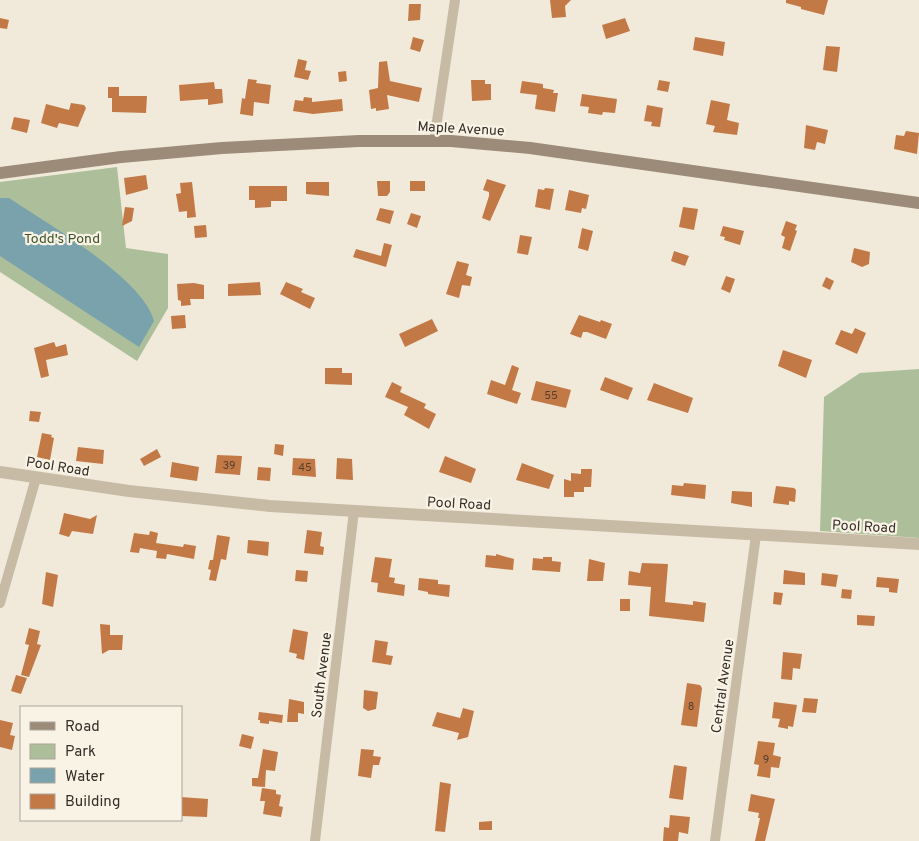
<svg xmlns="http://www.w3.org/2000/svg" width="919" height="841" viewBox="0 0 919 841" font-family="Overpass,sans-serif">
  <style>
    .green { fill: #adbf9a }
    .water { fill: #7aa2ad }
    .building { fill: #c27946 }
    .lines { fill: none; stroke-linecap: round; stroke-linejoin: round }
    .minor { stroke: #c8bba6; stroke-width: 10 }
    .tertiary { stroke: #c8bba6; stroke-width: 12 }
    .secondary { stroke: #9c8b78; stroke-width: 12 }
    .labels { text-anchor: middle; stroke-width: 4.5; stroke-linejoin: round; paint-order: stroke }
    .number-label { font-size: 11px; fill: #58402f }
    .street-label { font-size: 14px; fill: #352d27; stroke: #f9f3e6 }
    .park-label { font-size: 14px; fill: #3d522b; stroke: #f9f3e6 }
  </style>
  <rect width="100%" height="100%" fill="#f1eada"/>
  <!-- green -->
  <g class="green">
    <path d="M117 167 126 248 168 254V308L137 361 0 272V182Z"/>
    <path d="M919 369V538L820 531 824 397 860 373Z"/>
  </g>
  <!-- water -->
  <path class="water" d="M0 198H9C46 223 143 278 154 321L139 347 0 256Z"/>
  <!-- building -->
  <g class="building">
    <path d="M550 0H571L565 6 566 17 552 18Z"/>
    <path d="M786 0H828L824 15 801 9V7L786 3Z"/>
    <path d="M409 4H421L420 20 408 21Z"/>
    <path d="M0 18 9 20 7 29 0 28Z"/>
    <path d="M625 18 630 31 606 39 602 25Z"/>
    <path d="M413 37 424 40 420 52 410 49Z"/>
    <path d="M695 37 725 42 723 56 693 50Z"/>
    <path d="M826 46 840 47 837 72 823 70Z"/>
    <path d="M298 59 307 61 305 70 311 71 308 80 294 77Z"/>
    <path d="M387 61 390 81 422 88 419 102 387 95 389 109 376 111V108L371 109 369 90 378 88 379 62Z"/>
    <path d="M346 71 347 81 339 82 338 72Z"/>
    <path d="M248 79 257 80 256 83 271 85 269 104 254 102 253 116 240 114 242 98 245 99Z"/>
    <path d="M471 80H485V84H491V100L472 101Z"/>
    <path d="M659 80 670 82 668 92 657 90Z"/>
    <path d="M522 81 543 84V88L554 90 553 93H558L555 112 535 109 537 95 520 93Z"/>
    <path d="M214 82 215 89H222L223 103 208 105V99L180 101 179 85Z"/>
    <path d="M108 87H119V96H147L146 113 112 112V98H108Z"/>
    <path d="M582 94 617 99 615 113 603 112 602 115 588 113 589 107 580 106Z"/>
    <path d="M304 97 312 98V102L342 99 343 111 313 114 293 111 295 100 303 101Z"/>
    <path d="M711 100 730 104 727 120 739 123 737 135 713 132 715 126 706 124Z"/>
    <path d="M71 103 84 105 86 108 78 127 59 123 57 128 41 123 46 104 69 110Z"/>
    <path d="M647 105 663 108 660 127 651 126 652 122 644 121Z"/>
    <path d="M14 117 30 120 27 133 11 129Z"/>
    <path d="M806 125 828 130 825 144 817 142 815 150 804 148Z"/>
    <path d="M906 131 919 133 917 154 894 149 896 135 904 136Z"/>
    <path d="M146 175 148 189 126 195 124 178Z"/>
    <path d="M487 179 506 185 490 221 482 218 489 196V192L483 190Z"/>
    <path d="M377 181H390V192L387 196H378Z"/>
    <rect x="410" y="181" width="15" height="10"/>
    <path d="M192 182 196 217 187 218V211L179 212 176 194 181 193 180 183Z"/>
    <path d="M306 182H329V196L306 194Z"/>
    <path d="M249 186H287V201H271V207L255 208V200H249Z"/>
    <path d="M545 188 554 189 550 210 535 207 538 189 544 190Z"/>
    <path d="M569 190 589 195 586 209 582 208 581 213 565 210Z"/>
    <path d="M125 207 134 208 132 221 122 226Z"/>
    <path d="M683 207 698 209 694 230 679 227Z"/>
    <path d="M380 208 394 211 390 224 376 220Z"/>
    <path d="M411 213 421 216 417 228 407 224Z"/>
    <path d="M786 221 797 225 795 230 797 231 790 251 782 248 785 237 781 235Z"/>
    <path d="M206 225 207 237 195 238 194 226Z"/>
    <path d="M723 226 744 231 740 245 724 240 725 237 720 236Z"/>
    <path d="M582 228 593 231 588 251 578 248Z"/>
    <path d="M520 235 532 237 528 255 517 253Z"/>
    <path d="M384 243 392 245 386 267 353 257 356 249 381 256Z"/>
    <path d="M854 248 870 252 869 264 862 267 851 262Z"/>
    <path d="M674 251 689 256 685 266 671 261Z"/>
    <path d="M457 261 469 264 466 275 472 277 470 286 462 285 459 298 446 294Z"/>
    <path d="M726 276 735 279 730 293 721 289Z"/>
    <path d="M826 277 834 281 830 290 822 286Z"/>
    <path d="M260 282 261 295 228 296V284Z"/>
    <path d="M286 282 303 289 301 292 315 298 310 309 280 294Z"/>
    <path d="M194 283 204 285V299H190L191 305 181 306V301L178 300 177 284Z"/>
    <path d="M185 315 186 328 172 329 171 316Z"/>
    <path d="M579 315 600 322 601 320 612 324 606 339 587 332H583L581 338 570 334Z"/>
    <path d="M432 319 438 331 405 347 399 334Z"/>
    <path d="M855 328 866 333 857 354 835 344 841 330 852 334Z"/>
    <path d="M54 342 56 347 66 344 68 355 46 360 49 376 41 378 34 348Z"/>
    <path d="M783 350 812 360 806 378 778 366Z"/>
    <path d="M512 365 519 368 512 390 521 393 517 404 487 394 491 380 505 385Z"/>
    <path d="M325 368H342V373H352V385L325 384Z"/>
    <path d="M605 377 633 388 628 400 600 390Z"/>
    <path d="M536 381 571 390 566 408 531 400Z"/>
    <path d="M392 382 402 387 400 392 426 404 424 408 436 414 429 429 404 415 408 407 385 397Z"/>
    <path d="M654 383 693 398 688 413 647 400Z"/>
    <path d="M30 411 41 412 39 422 29 421Z"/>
    <path d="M42 433 52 435 51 437 54 438 50 460 37 457Z"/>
    <path d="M275 444 284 445 283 456 274 454Z"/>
    <path d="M78 447 104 450 103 464 76 461Z"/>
    <path d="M157 449 161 457 144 466 140 459Z"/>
    <path d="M217 455 242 456 240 475 215 473Z"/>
    <path d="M445 456 476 469 471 483 439 472Z"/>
    <path d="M293 458 315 459 316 477 292 475Z"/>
    <path d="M337 458 352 459 353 480 336 479Z"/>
    <path d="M172 462 199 467 197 481 170 477Z"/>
    <path d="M522 463 554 475 549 489 516 480Z"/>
    <path d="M258 467 271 468 270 481 257 480Z"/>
    <path d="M581 469H592L591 487H584V492H574V497H564V479L571 481V473L581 474Z"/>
    <path d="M684 483 706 485 705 499 671 495 672 485 683 486Z"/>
    <path d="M776 486 794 488 796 490 795 502 789 501V505L773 503Z"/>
    <path d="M732 491 752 492V507L731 503Z"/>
    <path d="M64 513 90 519 97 515 93 534 72 531 69 537 59 534Z"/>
    <path d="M307 530 322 532 320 546 324 547 323 555 304 553Z"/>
    <path d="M150 531 158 533 156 543 183 547 184 544 196 546 194 559 167 554 166 559 156 558 157 551 140 548 139 553 130 552 134 533 149 535Z"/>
    <path d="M217 535 230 537 226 560 221 559 216 581 209 580 211 570 208 569 210 560H213Z"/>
    <path d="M248 540 269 542 268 556 247 553Z"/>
    <path d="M496 554 514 559 513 570 485 567 486 555 496 556Z"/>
    <path d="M375 557 392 559 389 577 395 578 394 583 405 585 404 596 377 592 378 583 371 582Z"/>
    <path d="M543 557H552V561L561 562 560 572 532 570 533 558 543 559Z"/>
    <path d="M589 559 605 563 603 581H587Z"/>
    <path d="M642 563 668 564 665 602 693 605V601L706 603 704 622 649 616 651 587 628 585 629 571 640 573Z"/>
    <path d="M296 570 308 571 307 582 295 581Z"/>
    <path d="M784 570 805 573V585L783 584Z"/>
    <path d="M46 572 58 575 53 607 42 604Z"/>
    <path d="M822 573 838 575 836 587 821 585Z"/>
    <path d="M877 577 899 579 897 593 889 592V588L876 587Z"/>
    <path d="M419 578 438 580V584L450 585 449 597 428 594V592L418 590Z"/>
    <path d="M842 589 852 590 851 599 841 598Z"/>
    <path d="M774 592 783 593 781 605 773 604Z"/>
    <rect x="620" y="599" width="10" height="12"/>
    <path d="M857 615 875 616 874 626 857 625Z"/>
    <path d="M100 624 110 625V635H123L122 650H109L102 654Z"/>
    <path d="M29 628 40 631 37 644 41 645 29 677 21 675 29 645 25 644Z"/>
    <path d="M293 629 308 632 304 660 296 658 297 654 289 652Z"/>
    <path d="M375 640 388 642 386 655 393 656 391 665 372 662Z"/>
    <path d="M783 652 802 654 800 669 793 668 792 680 781 679Z"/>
    <path d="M16 675 27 678 21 694 11 691Z"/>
    <path d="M687 683 700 685 702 688 697 727 681 725Z"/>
    <path d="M364 690 378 692 376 709 368 711 363 708Z"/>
    <path d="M804 698 818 699 816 713 802 712Z"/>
    <path d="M289 699 304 702V714L298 713V722H287Z"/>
    <path d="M774 702 797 705 793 727 788 726V729L778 727 780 719 772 718Z"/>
    <path d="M463 708 474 711 468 737 457 740 459 733 432 726 437 712 460 718Z"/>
    <path d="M259 712 283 715 282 723 269 721V724L260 723V720H258Z"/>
    <path d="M0 720 13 723 10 735 15 736 12 750 0 747Z"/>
    <path d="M242 734 254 737 251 749 239 746Z"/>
    <path d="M758 741 775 743 773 755 781 757 779 768 771 767 770 778 757 776 759 765 754 764Z"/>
    <path d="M263 749 278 752 275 771 266 770 265 787 252 786V778H258Z"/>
    <path d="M361 749 374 750 373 756 381 757 379 765H373L371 778 358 776Z"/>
    <path d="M674 765 687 767 683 800 669 798Z"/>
    <path d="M440 782 451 784 445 832 435 831Z"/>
    <path d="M262 788 276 790V794L281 795 279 806 283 807 281 817 263 814 265 801H260Z"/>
    <path d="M751 794 775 799 765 841H755L760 818H758L759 813 748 811Z"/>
    <path d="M181 797 208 799 207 817 181 816Z"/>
    <path d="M670 815 690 817 688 834 679 832 678 841H663L664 827 669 828Z"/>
    <path d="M492 821V830H479V822Z"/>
  </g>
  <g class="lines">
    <!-- minor -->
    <g class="minor">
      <path d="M434 141 455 0"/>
      <path d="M0 603 36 478"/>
      <path d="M315 841 354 511"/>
      <path d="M715 841 756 535"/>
    </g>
    <!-- tertiary -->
    <path class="tertiary" d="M0 472 129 491 270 506 919 544"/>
    <!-- secondary -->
    <path class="secondary" d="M0 173 121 157 222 148 359 141H451L530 148 919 203"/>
  </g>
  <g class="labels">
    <!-- number labels -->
    <g class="number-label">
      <text x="551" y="399">55</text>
      <text x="229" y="469">39</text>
      <text x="305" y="471">45</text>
      <text x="691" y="710">8</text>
      <text x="766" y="763">9</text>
    </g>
    <!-- street labels -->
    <g class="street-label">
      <text transform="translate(461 128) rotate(3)" y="5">Maple Avenue</text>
      <text transform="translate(58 466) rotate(9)" y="5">Pool Road</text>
      <text transform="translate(459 503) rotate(3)" y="5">Pool Road</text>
      <text transform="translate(864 526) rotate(3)" y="5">Pool Road</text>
      <text transform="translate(321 675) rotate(-83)" y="5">South Avenue</text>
      <text transform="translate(722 686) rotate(-82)" y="5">Central Avenue</text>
    </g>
    <!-- park labels -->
    <g class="park-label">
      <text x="62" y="243">Todd's Pond</text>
    </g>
  </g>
  <!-- legend -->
  <rect x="20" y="706" width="162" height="115" fill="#f9f3e6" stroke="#aba49a"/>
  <rect x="30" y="722" width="25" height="8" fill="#9c8b78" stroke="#aba49a"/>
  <text x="65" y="731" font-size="15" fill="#352d27">Road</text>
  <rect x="30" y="744" width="25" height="15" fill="#adbf9a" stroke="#aba49a"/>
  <text x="65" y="756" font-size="15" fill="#352d27">Park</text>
  <rect x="30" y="768" width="25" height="15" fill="#7aa2ad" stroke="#aba49a"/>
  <text x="65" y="781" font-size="15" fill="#352d27">Water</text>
  <rect x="30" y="794" width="25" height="15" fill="#c27946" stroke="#aba49a"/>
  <text x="65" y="806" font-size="15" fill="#352d27">Building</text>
</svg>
